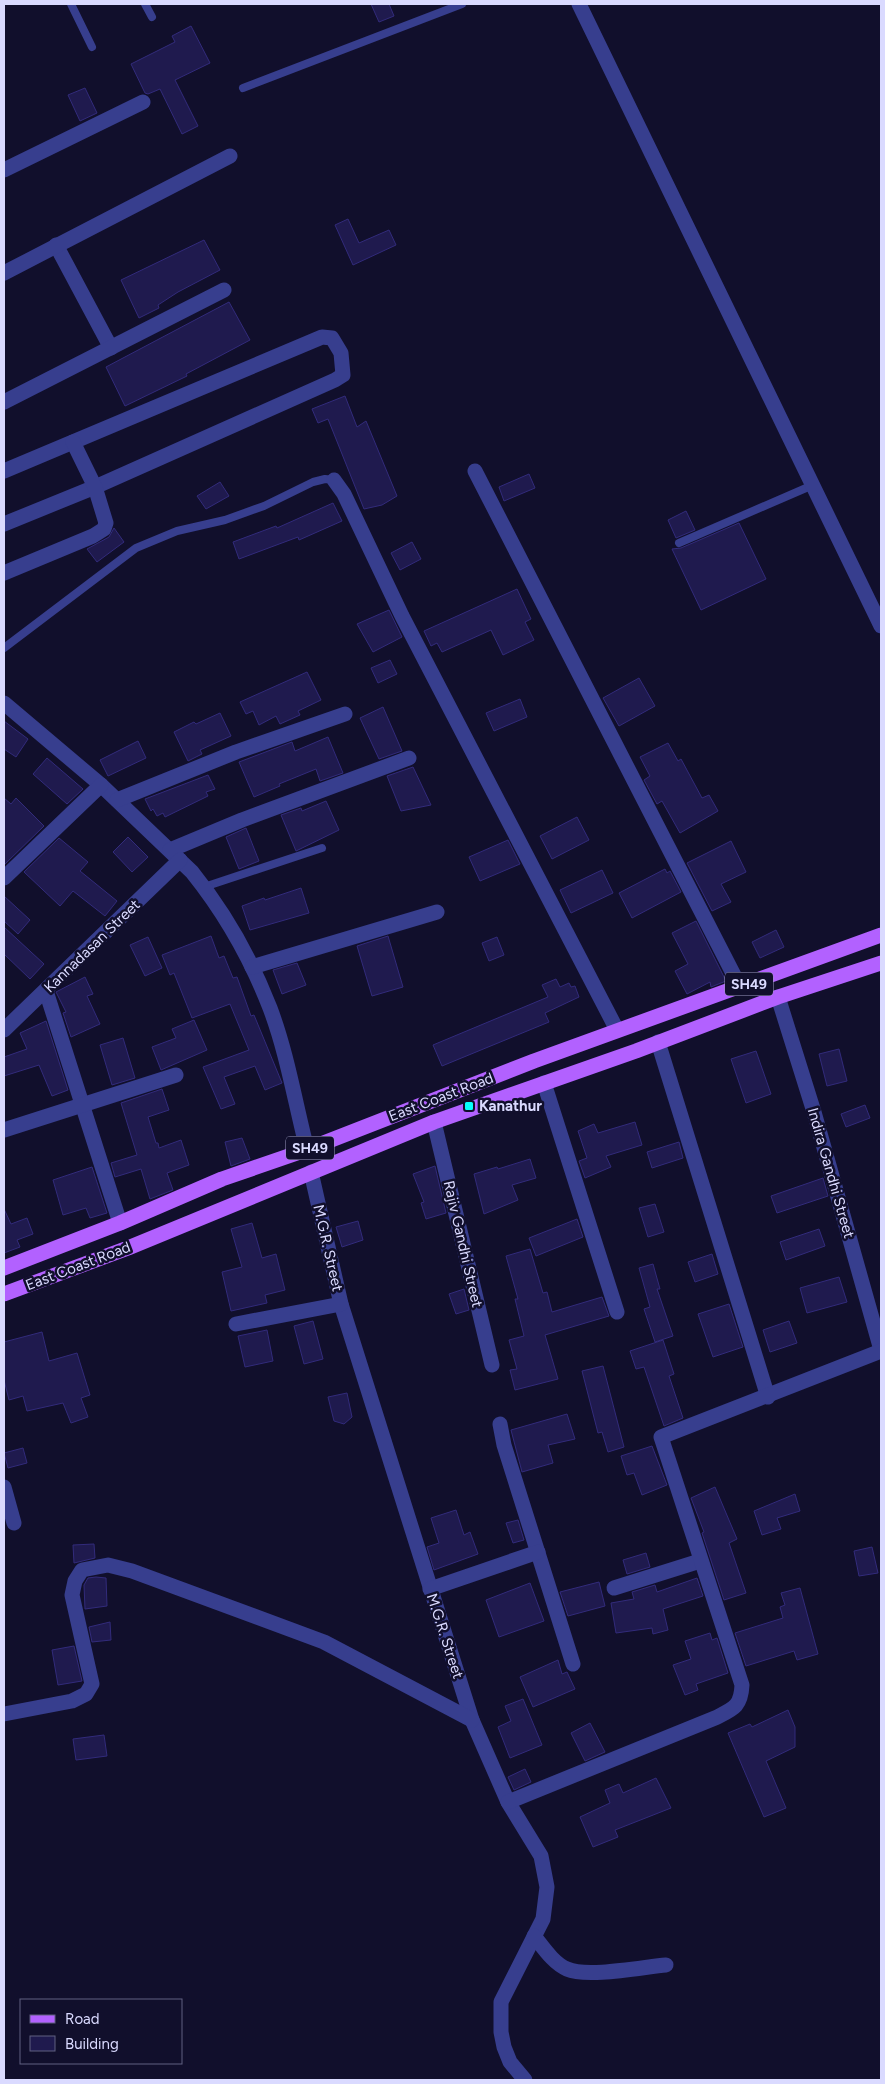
<svg xmlns="http://www.w3.org/2000/svg" width="885" height="2084" viewBox="0 0 885 2084" font-family="Figtree,sans-serif">
  <style>
    .building { fill: #1f1a4e; stroke: #322b7b }
    .lines { fill: none; stroke-linecap: round; stroke-linejoin: round }
    .lane { stroke: #373e8e; stroke-width: 8 }
    .street { stroke: #373e8e; stroke-width: 15 }
    .primary { stroke: #b261ff; stroke-width: 15 }
    .poi-dot { fill: #06fffc; stroke: #110f2c; stroke-width: 2 }
    .labels { text-anchor: middle; stroke-width: 5; stroke-linejoin: round; paint-order: stroke }
    .shield { fill: #110f2c; stroke: #9e9dc0; stroke-width: 1 }
    .shield-label { font-size: 14px; font-weight: bold; fill: #dadaff }
    .street-label { font-size: 15px; fill: #dadaff; stroke: #110f2c }
    .poi-label { font-size: 15px; font-weight: bold; fill: #dadaff; stroke: #110f2c; text-anchor: start }
  </style>
  <rect width="100%" height="100%" fill="#110f2c"/>
  <!-- building -->
  <g class="building">
    <path d="M371 4H389L394 16 379 22Z"/>
    <path d="M191 26 210 63 175 80 198 126 182 134 160 89 148 94 145 93 131 64 175 42 172 36Z"/>
    <path d="M85 88 97 113 80 121 68 95Z"/>
    <path d="M348 219 359 243 389 230 396 245 353 265 335 225Z"/>
    <path d="M204 240 220 270 178 292 158 305 159 308 139 318 121 280Z"/>
    <path d="M229 302 250 340 186 374 187 376 125 406 106 367Z"/>
    <path d="M345 396 357 427 366 421 397 496 382 505 364 509 328 419 318 423 312 409Z"/>
    <path d="M529 474 535 488 504 501 499 487Z"/>
    <path d="M220 482 229 496 206 509 197 496Z"/>
    <path d="M333 503 342 521 299 540 298 537 239 559 233 542 276 526 277 528Z"/>
    <path d="M686 511 695 530 676 538 668 520Z"/>
    <path d="M739 523 766 579 701 610 672 549 681 548Z"/>
    <path d="M114 528 124 542 97 562 87 549 109 537Z"/>
    <path d="M412 542 421 559 400 570 391 553Z"/>
    <path d="M517 589 531 619 525 622 534 640 503 655 491 630 442 652 437 643 431 646 424 631Z"/>
    <path d="M389 610 402 637 373 652 357 624Z"/>
    <path d="M390 660 397 674 378 683 371 668Z"/>
    <path d="M307 672 321 700 298 711 300 715 280 724 276 716 259 725 253 711 246 714 240 702Z"/>
    <path d="M639 678 655 706 619 726 603 698Z"/>
    <path d="M520 699 527 717 494 731 486 713Z"/>
    <path d="M383 707 402 751 379 759 360 718Z"/>
    <path d="M220 713 231 736 200 750 202 754 188 761 174 732 194 722 196 724Z"/>
    <path d="M4 721 28 739 16 757 4 749Z"/>
    <path d="M328 737 343 773 320 781 316 769 279 784 280 786 254 797 239 762 292 742 295 751Z"/>
    <path d="M138 741 146 758 108 776 100 760Z"/>
    <path d="M668 743 678 761 681 759 702 798 709 795 718 811 680 833 662 801 657 804 644 780 650 776 640 757Z"/>
    <path d="M47 758 83 789 67 804 33 774Z"/>
    <path d="M413 767 431 805 401 811 387 776Z"/>
    <path d="M208 775 215 789 206 792 208 796 165 817 163 813 157 816 153 809 151 811 145 799Z"/>
    <path d="M4 798 11 804 16 798 44 826 4 865Z"/>
    <path d="M326 801 339 830 296 851 281 815 301 808 302 811Z"/>
    <path d="M577 817 589 840 552 859 540 836Z"/>
    <path d="M246 828 259 861 239 869 226 837Z"/>
    <path d="M128 837 148 857 132 872 113 852Z"/>
    <path d="M59 838 88 862 80 871 117 901 105 916 73 891 60 906 24 872Z"/>
    <path d="M508 840 520 864 480 881 469 857Z"/>
    <path d="M731 841 746 872 721 884 731 902 712 911 687 863Z"/>
    <path d="M665 869 667 873 670 871 681 892 632 918 619 893Z"/>
    <path d="M602 870 613 893 571 913 560 890Z"/>
    <path d="M301 888 309 913 250 930 242 906 264 898 265 900Z"/>
    <path d="M4 896 30 920 18 934 4 921Z"/>
    <path d="M696 921 726 981 711 987 710 982 687 994 675 971 688 964 672 933Z"/>
    <path d="M4 927 44 964 30 979 4 954Z"/>
    <path d="M776 930 784 947 760 958 752 942Z"/>
    <path d="M211 936 219 958 224 956 233 978 237 977 251 1016 254 1015 282 1083 265 1090 255 1066 224 1077 235 1104 221 1109 203 1067 249 1050 230 1004 192 1018 174 973 170 975 162 955Z"/>
    <path d="M388 936 403 987 372 996 357 946Z"/>
    <path d="M148 937 162 968 145 976 130 945Z"/>
    <path d="M497 937 504 955 489 961 482 943Z"/>
    <path d="M297 963 306 985 282 994 273 970Z"/>
    <path d="M85 977 93 994 87 996 100 1024 71 1037 63 1013 66 1012 56 992Z"/>
    <path d="M556 979 560 987 569 983 571 987 575 986 579 997 545 1013 549 1022 442 1066 433 1045 548 997 542 985Z"/>
    <path d="M194 1020 207 1050 161 1070 152 1047 176 1038 172 1029Z"/>
    <path d="M46 1021 68 1090 52 1096 39 1065 4 1076V1057L27 1049 20 1033Z"/>
    <path d="M123 1038 135 1078 112 1085 100 1045Z"/>
    <path d="M839 1049 847 1081 827 1086 819 1054Z"/>
    <path d="M756 1051 771 1094 746 1103 731 1059Z"/>
    <path d="M162 1089 169 1110 148 1117 156 1143H158L159 1148 181 1140 189 1165 167 1173 173 1190 150 1199 141 1169 115 1177 111 1163 137 1155 121 1103Z"/>
    <path d="M865 1105 870 1118 846 1127 841 1114Z"/>
    <path d="M635 1122 642 1145 606 1156 611 1167 585 1178 579 1161 587 1158 578 1131 594 1124 598 1133Z"/>
    <path d="M242 1138 250 1159 231 1166 225 1142Z"/>
    <path d="M679 1142 683 1158 652 1168 647 1152Z"/>
    <path d="M530 1159 536 1178 512 1185 518 1200 484 1214 474 1174 497 1167 498 1169Z"/>
    <path d="M435 1166 446 1213 426 1219 421 1203 424 1202 413 1174Z"/>
    <path d="M92 1167 107 1213 90 1218 86 1208 63 1215 53 1180Z"/>
    <path d="M823 1178 828 1196 777 1213 771 1196Z"/>
    <path d="M655 1204 664 1232 648 1237 639 1208Z"/>
    <path d="M4 1209 11 1224 27 1218 33 1234 17 1240 20 1247 4 1253Z"/>
    <path d="M577 1219 583 1237 536 1256 529 1238Z"/>
    <path d="M358 1221 363 1240 342 1247 336 1227Z"/>
    <path d="M252 1223 262 1258 276 1254 285 1290 265 1295 267 1303 231 1311 222 1272 242 1267 231 1229Z"/>
    <path d="M819 1229 825 1246 786 1260 780 1242Z"/>
    <path d="M530 1249 543 1293 547 1292 552 1312 602 1297 609 1316 545 1335 558 1379 515 1390 510 1370 517 1369 509 1340 524 1336 515 1299H518L506 1256Z"/>
    <path d="M712 1254 718 1274 695 1282 688 1262Z"/>
    <path d="M653 1264 660 1289H657L673 1336 655 1342 644 1309 650 1307 639 1268Z"/>
    <path d="M839 1277 847 1302 807 1313 800 1288Z"/>
    <path d="M464 1289 469 1310 456 1314 449 1294Z"/>
    <path d="M729 1304 743 1347 713 1357 698 1314Z"/>
    <path d="M313 1321 323 1359 304 1364 294 1326Z"/>
    <path d="M789 1321 797 1343 770 1352 763 1330Z"/>
    <path d="M267 1330 273 1361 245 1367 238 1336Z"/>
    <path d="M42 1332 49 1361 77 1353 90 1395 81 1398 88 1417 71 1423 63 1403 27 1411 23 1396 9 1400 4 1380V1342Z"/>
    <path d="M663 1340 674 1374 669 1376 683 1418 664 1426 644 1367 636 1369 630 1351Z"/>
    <path d="M603 1366 624 1447 608 1452 602 1432 598 1433 582 1371Z"/>
    <path d="M347 1393 352 1417 344 1424 334 1421 328 1397Z"/>
    <path d="M567 1414 575 1439 548 1445 553 1463 522 1472 511 1430Z"/>
    <path d="M652 1446 667 1485 642 1495 634 1473 627 1475 621 1456Z"/>
    <path d="M23 1448 27 1463 8 1468 4 1453Z"/>
    <path d="M715 1487 737 1539 729 1543 746 1593 724 1600 702 1533 704 1532 691 1498Z"/>
    <path d="M795 1494 800 1511 777 1518 781 1529 762 1535 754 1511Z"/>
    <path d="M456 1510 464 1535 470 1532 478 1554 434 1570 427 1547 439 1543 431 1518Z"/>
    <path d="M518 1520 524 1540 513 1543 506 1523Z"/>
    <path d="M94 1544 95 1558 74 1563 73 1545Z"/>
    <path d="M872 1547 878 1573 859 1576 854 1551Z"/>
    <path d="M646 1553 650 1567 627 1574 623 1560Z"/>
    <path d="M96 1577 106 1578 107 1606 85 1609 84 1585 88 1578Z"/>
    <path d="M697 1578 703 1596 663 1609 668 1630 653 1634 652 1628 616 1633 611 1603 634 1599 632 1592 655 1585 657 1592Z"/>
    <path d="M599 1582 605 1606 568 1616 560 1592Z"/>
    <path d="M530 1583 544 1621 499 1637 486 1600Z"/>
    <path d="M800 1588 818 1654 797 1660 794 1651 746 1666 735 1633 783 1618 780 1607 785 1605 781 1593Z"/>
    <path d="M110 1622 111 1640 92 1642 89 1627Z"/>
    <path d="M710 1633 712 1640 717 1638 728 1673 696 1684 698 1690 685 1695 673 1665 691 1659 685 1641Z"/>
    <path d="M74 1646 82 1681 58 1685 52 1650Z"/>
    <path d="M558 1660 562 1674 567 1672 575 1689 533 1707 520 1677Z"/>
    <path d="M523 1699 542 1745 510 1758 498 1727 511 1721 505 1706Z"/>
    <path d="M788 1710 795 1727V1747L766 1761 786 1808 764 1817 728 1733 750 1724 752 1727Z"/>
    <path d="M590 1723 605 1752 585 1761 571 1733Z"/>
    <path d="M104 1735 107 1756 76 1760 73 1739Z"/>
    <path d="M525 1769 531 1782 514 1790 508 1777Z"/>
    <path d="M656 1778 671 1808 615 1830 618 1837 593 1847 580 1817 610 1803 605 1790 619 1784 623 1793Z"/>
  </g>
  <g class="lines">
    <!-- lane -->
    <g class="lane">
      <path d="M71 4 92 47"/>
      <path d="M145 4 152 17"/>
      <path d="M243 88 462 4"/>
      <path d="M679 543 813 485"/>
      <path d="M4 648 136 548 177 531 225 520 264 506 313 482 325 479 334 480"/>
      <path d="M204 887 322 848"/>
    </g>
    <!-- street -->
    <g class="street">
      <path d="M579 4 881 626"/>
      <path d="M4 170 143 102"/>
      <path d="M56 245 111 348"/>
      <path d="M4 273 230 156"/>
      <path d="M4 402 224 290"/>
      <path d="M4 471 322 337 332 338 341 353 343 375 335 380 95 487 4 524"/>
      <path d="M475 471 740 987"/>
      <path d="M334 480 344 494 402 616 617 1030"/>
      <path d="M4 573 93 536 104 529 106 523 95 487 73 442"/>
      <path d="M4 703 101 785 192 872C225 913 251 959 270 1008 287 1053 295 1102 307 1149"/>
      <path d="M117 800 236 752 345 714"/>
      <path d="M170 850 242 820 409 758"/>
      <path d="M4 878 101 785"/>
      <path d="M252 967 437 912"/>
      <path d="M46 991 120 1223"/>
      <path d="M778 997 814 1112 881 1350"/>
      <path d="M4 1030 180 860"/>
      <path d="M658 1042 768 1397"/>
      <path d="M544 1083 617 1312"/>
      <path d="M434 1122 492 1365"/>
      <path d="M4 1130 176 1075"/>
      <path d="M311 1172 341 1304 472 1720 508 1802 541 1856 547 1887 543 1919 501 2002V2032L504 2047 510 2062 525 2080"/>
      <path d="M236 1324 341 1304"/>
      <path d="M500 1424 504 1445 573 1664"/>
      <path d="M4 1487 14 1523"/>
      <path d="M614 1588 700 1561"/>
      <path d="M430 1589 538 1552"/>
      <path d="M4 1714 72 1701 86 1694 92 1684 72 1595 75 1581 82 1570 108 1565 132 1571 324 1642 472 1720"/>
      <path d="M508 1802 715 1718C733 1709 741 1707 742 1685L661 1437 881 1351"/>
      <path d="M534 1936C543 1947 553 1963 567 1969 587 1978 643 1967 666 1965"/>
    </g>
    <!-- primary -->
    <g class="primary">
      <path d="M4 1268 120 1223 222 1179 303 1151 534 1061 881 935"/>
      <path d="M4 1294 128 1248 434 1122 636 1051 778 997 881 963"/>
    </g>
  </g>
  <!-- markers -->
  <rect class="poi-dot" x="464" y="1101" width="10" height="10" rx="2.5"/>
  <g class="labels">
    <!-- shield labels -->
    <g class="shield">
      <rect x="725" y="972.5" width="48" height="23" rx="4"/>
      <rect x="286" y="1136.5" width="48" height="23" rx="4"/>
    </g>
    <g class="shield-label">
      <text x="749" y="989">SH49</text>
      <text x="310" y="1153">SH49</text>
    </g>
    <!-- street labels -->
    <g class="street-label">
      <text transform="translate(92 946) rotate(-44)" y="5">Kannadasan Street</text>
      <text transform="translate(441 1097) rotate(-21)" y="5">East Coast Road</text>
      <text transform="translate(831 1173) rotate(74)" y="5">Indira Gandhi Street</text>
      <text transform="translate(463 1244) rotate(77)" y="5">Rajiv Gandhi Street</text>
      <text transform="translate(328 1248) rotate(77)" y="5">M.G.R. Street</text>
      <text transform="translate(78 1266) rotate(-21)" y="5">East Coast Road</text>
      <text transform="translate(445 1636) rotate(72)" y="5">M.G.R. Street</text>
    </g>
    <!-- poi labels -->
    <g class="poi-label">
      <text x="479" y="1111">Kanathur</text>
    </g>
  </g>
  <!-- border -->
  <rect width="885" height="2084" fill="none" stroke="#dadaff" stroke-width="10"/>
  <!-- legend -->
  <rect x="20" y="1999" width="162" height="65" fill="#110f2c" stroke="#616080"/>
  <rect x="30" y="2015" width="25" height="8" fill="#b261ff" stroke="#616080"/>
  <text x="65" y="2024" font-size="15" fill="#dadaff">Road</text>
  <rect x="30" y="2036" width="25" height="15" fill="#1f1a4e" stroke="#616080"/>
  <text x="65" y="2049" font-size="15" fill="#dadaff">Building</text>
</svg>
